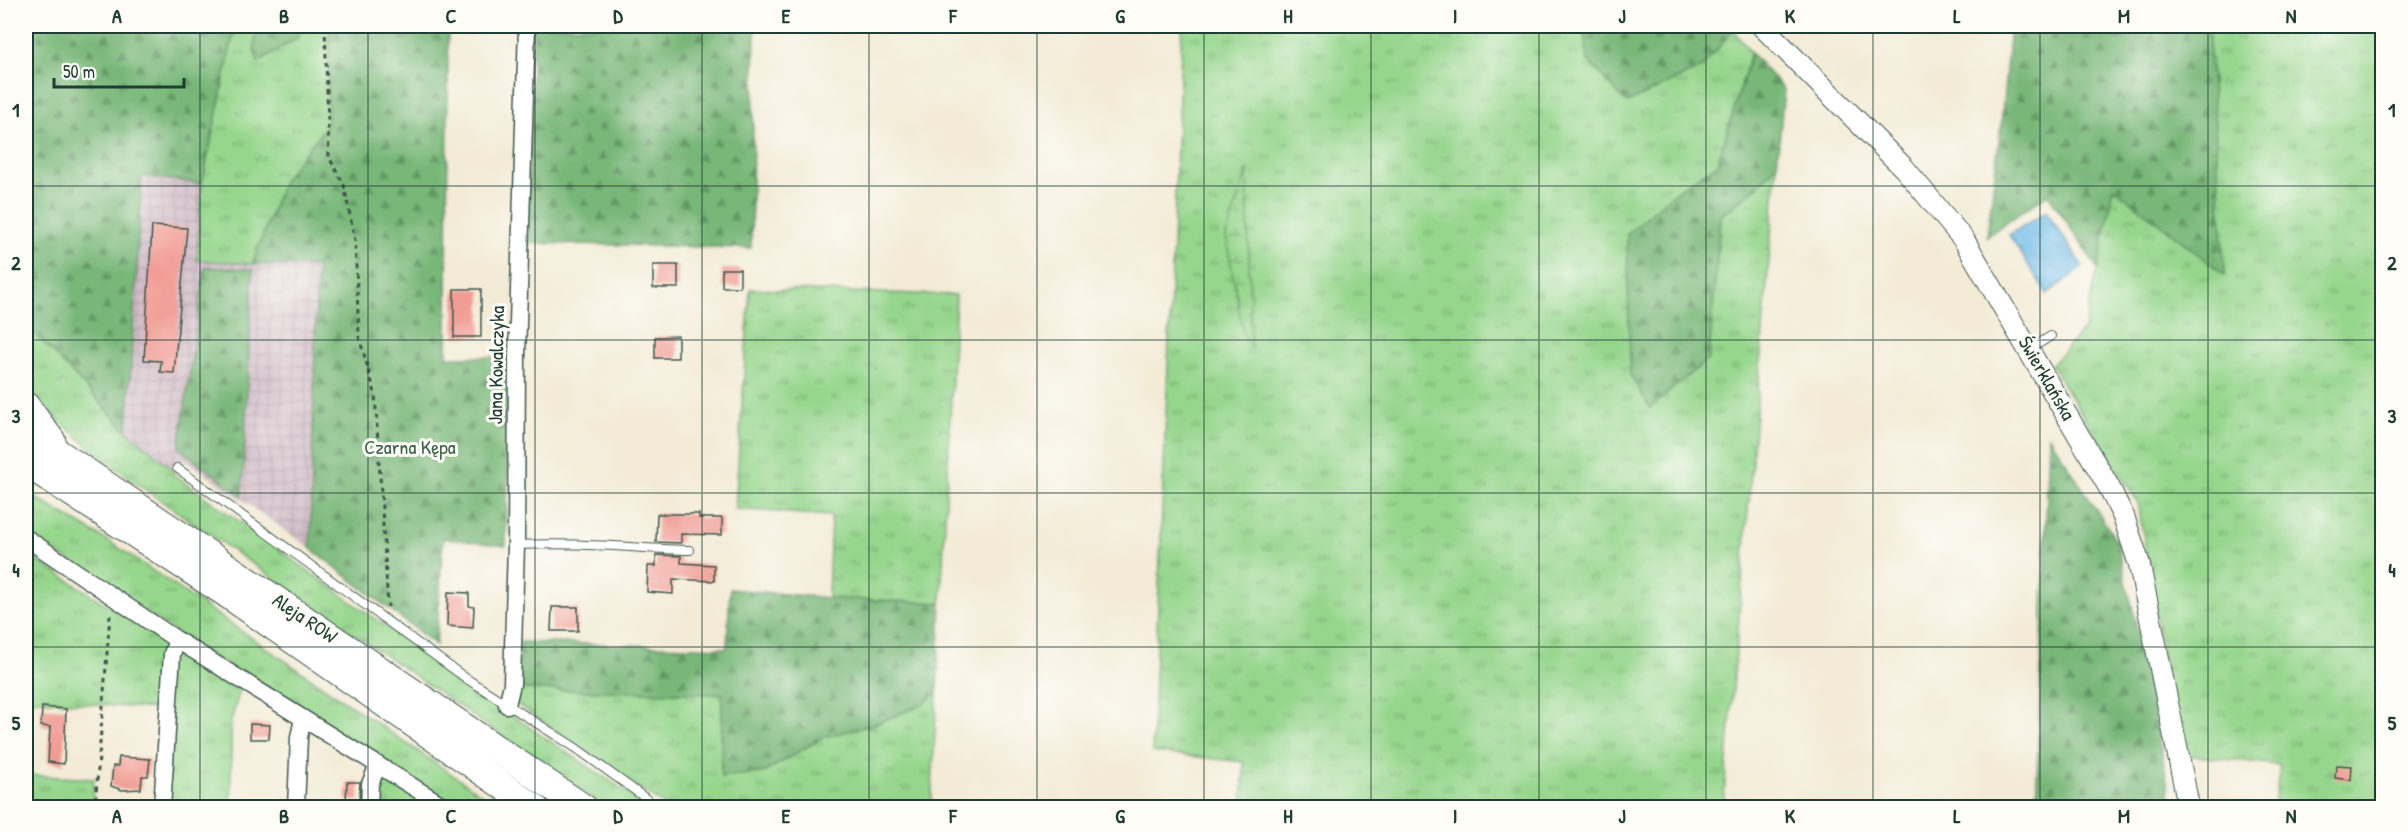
<svg xmlns="http://www.w3.org/2000/svg" width="2408" height="833" viewBox="0 0 2408 833" font-family="'Patrick Hand',sans-serif">
  <style>
    .industrial { fill: url(#industrial-grid) }
    .grass { fill: url(#grass-tufts); stroke: #5a8a60; stroke-width: 1.5 }
    .forest { fill: url(#forest-firs); stroke: #4c7a56; stroke-width: 1.5 }
    .wetland { fill: url(#wetland-marsh); stroke: #5a8a60; stroke-width: 1.5 }
    .water { fill: url(#water-ripples); stroke: #467c8e; stroke-width: 1.5 }
    .building { fill: #f19d95 }
    .lines { fill: none; stroke-linecap: round; stroke-linejoin: round }
    .service-casing { stroke: #3f574c; stroke-width: 10 }
    .minor-casing { stroke: #3f574c; stroke-width: 19 }
    .tertiary-casing { stroke: #3f574c; stroke-width: 23 }
    .primary-casing { stroke: #3f574c; stroke-width: 29 }
    .path { stroke: #3f574c; stroke-width: 3; stroke-dasharray: 4.5 4.5; stroke-linecap: butt }
    .service { stroke: #fff; stroke-width: 8 }
    .minor { stroke: #fff; stroke-width: 16 }
    .tertiary { stroke: #fff; stroke-width: 21 }
    .primary { stroke: #fff; stroke-width: 27 }
    .grid { fill: none; stroke: #1f3d34; stroke-width: 1.5; stroke-opacity: 0.55 }
    .labels { text-anchor: middle; stroke-width: 6; stroke-linejoin: round; paint-order: stroke }
    .street-label { font-size: 20px; fill: #1f3d34; stroke: #fdfcf7 }
    .park-label { font-size: 20px; fill: #3c634a; stroke: #fdfcf7 }
    .neatline { fill: none; stroke: #1f3d34; stroke-width: 2 }
    .grid-label { font-size: 20px; text-anchor: middle; font-weight: bold; fill: #1f3d34 }
  </style>
  <defs>
    <pattern id="industrial-grid" width="8" height="8" patternUnits="userSpaceOnUse" patternTransform="scale(1.5)"><rect width="8" height="8" fill="#d2bdc8"/><path d="M0 4h8M4 0v8" fill="none" stroke="#b4a3ac"/></pattern>
    <pattern id="grass-tufts" width="24" height="20" patternUnits="userSpaceOnUse" patternTransform="scale(1.5)"><rect width="24" height="20" fill="#95d68c"/><path d="M3 7l-1-3M5 7V3M7 7l1-3M15 17l-1-3M17 17v-4M19 17l1-3" fill="none" stroke="#79af73"/></pattern>
    <pattern id="forest-firs" width="22" height="20" patternUnits="userSpaceOnUse" patternTransform="scale(1.5)"><rect width="22" height="20" fill="#78b778"/><path d="M5 1l3.5 6h-7zM16 11l3.5 6h-7z" fill="#629663"/></pattern>
    <pattern id="wetland-marsh" width="20" height="14" patternUnits="userSpaceOnUse" patternTransform="scale(1.5)"><rect width="20" height="14" fill="#95d68c"/><path d="M1 5h8M5 5V1M11 12h8M15 12V8" fill="none" stroke="#79af73"/></pattern>
    <pattern id="water-ripples" width="26" height="14" patternUnits="userSpaceOnUse" patternTransform="scale(1.5)"><rect width="26" height="14" fill="#6ebbe8"/><path d="M2 4q2-2 4 0t4 0M15 11q2-2 4 0t4 0" fill="none" stroke="#5a99bd"/></pattern>
  </defs>
  <rect width="100%" height="100%" fill="#fdfcf7"/>
  <filter id="ink" filterUnits="userSpaceOnUse"><feTurbulence type="fractalNoise" baseFrequency=".0167" numOctaves="2"/><feDisplacementMap in="SourceGraphic" scale="12" xChannelSelector="R" yChannelSelector="G"/><feConvolveMatrix kernelMatrix="1 2 1 2 8 2 1 2 1" color-interpolation-filters="sRGB"/></filter>
  <filter id="wash" filterUnits="userSpaceOnUse"><feTurbulence type="fractalNoise" baseFrequency=".008" numOctaves="4" result="noise"/><feDisplacementMap in="SourceGraphic" scale="24" xChannelSelector="R" yChannelSelector="G"/><feGaussianBlur stdDeviation="1.35" result="paint"/><feColorMatrix in="noise" values="0 0 0 0 0 0 0 0 0 0 0 0 0 0 0 0 0 1.4 0 .05"/><feComposite in="paint" operator="in"/></filter>
  <g filter="url(#wash)">
    <rect width="100%" height="100%" fill="#f3ebd6"/>
    <!-- industrial -->
    <path class="industrial" d="M142 176 202 184 197 260 317 267 310 548 184 459 175 471 127 431Z"/>
    <!-- grass -->
    <g class="grass">
      <path d="M235 26H330L327 125 284 179 252 264 197 260 202 184Z"/>
      <path d="M1182 26H1583L1588 61 1701 68 1733 30 1751 53 1717 165 1676 191 1650 407 1709 358 1720 217 1759 185 1777 164 1723 807H1242L1244 762 1152 752Z"/>
      <path d="M2208 26H2382V746L2379 807H2274L2280 765 2178 754 2138 502 2051 365 2085 328 2113 187 2225 274Z"/>
      <path d="M750 289 956 295 941 603 828 598 831 516 735 509Z"/>
      <path d="M26 328 42 341 127 431 175 471 173 474 487 699 649 807H605L144 489 96 453 26 391Z"/>
      <path d="M26 492 116 546 500 807H457L196 646 26 532Z"/>
      <path d="M26 553 240 690 231 721V807H167L170 710 26 699Z"/>
      <path d="M518 689 722 694 721 777 765 772 823 737 872 725 919 706 937 693 931 807H667L517 704Z"/>
      <path d="M378 765 441 807H379Z"/>
      <path d="M26 775 94 779 92 807H26Z"/>
    </g>
    <!-- forest -->
    <g class="forest">
      <path d="M26 26H235L202 184 142 176 127 431 42 341 26 328Z"/>
      <path d="M257 26H304L296 39 258 62 254 50Z"/>
      <path d="M330 26H448L447 357H511L506 546 443 538 436 645 310 548 317 267 252 264 284 179 327 125Z"/>
      <path d="M533 26H755L751 248 527 243Z"/>
      <path d="M1583 26H1728L1733 30 1701 68 1627 103 1588 61Z"/>
      <path d="M2010 26H2208L2225 275 2114 188 2098 269 2048 194 1987 236 2001 125Z"/>
      <path d="M1751 53 1784 90 1777 164 1759 185 1720 217 1709 358 1650 408 1630 375 1627 234 1676 191 1717 165Z"/>
      <path d="M205 267 253 269 242 496 179 448Z"/>
      <path d="M2049 436 2117 542 2145 664 2172 807H2036Z"/>
      <path d="M730 589 828 598 941 603 937 693 919 706 872 725 823 737 765 772 721 777 722 694 518 689 520 642 727 648Z"/>
    </g>
    <!-- wetland -->
    <path class="wetland" d="M1247 170 1251 349 1243 332 1226 236Z"/>
    <!-- water -->
    <path class="water" d="M2046 211 2083 267 2047 294 2009 235Z"/>
    <g id="blocks">
      <!-- building -->
      <g class="building">
        <path d="M152 226 187 228 174 373 160 372 161 361 144 360Z"/>
        <rect x="653" y="265" width="25" height="23"/>
        <rect x="722" y="269" width="18" height="18"/>
        <rect x="454" y="289" width="27" height="48"/>
        <path d="M678 336V358H655V337Z"/>
        <path d="M657 514H699V518H722V535L681 534V543L656 542Z"/>
        <path d="M656 555 681 556V563L714 565V581L673 579V594L647 592 648 566H656Z"/>
        <path d="M448 592 469 593V606L474 607 473 628 447 626Z"/>
        <path d="M552 607H578V631H551Z"/>
        <path d="M42 707 66 709 64 764 48 762 50 727 41 726Z"/>
        <path d="M250 724 270 725 269 739H250Z"/>
        <path d="M119 757 150 759 148 776H142L141 789 122 790 111 786 113 766H118Z"/>
        <path d="M2336 765 2352 766 2351 780 2335 778Z"/>
        <path d="M347 782H360L359 801 346 800Z"/>
      </g>
    </g>
  </g>
  <g filter="url(#ink)">
    <use href="#blocks" fill-opacity="0" stroke="#3f574c" stroke-width="1.5"/>
    <g class="lines">
      <!-- service casing -->
      <g class="service-casing">
        <g id="service">
          <path d="M2030 349 2051 336"/>
          <path d="M177 468 467 679 576 748 659 808"/>
          <path d="M516 545C574 542 632 548 690 550"/>
        </g>
      </g>
      <!-- minor casing -->
      <g class="minor-casing">
        <g id="minor">
          <path d="M26 538 177 640 447 808"/>
          <path d="M507 705 512 684 516 545 517 356 527 26"/>
          <path d="M162 808 172 654 177 640"/>
          <path d="M296 808 299 737 303 719"/>
          <path d="M369 808 370 784 378 765"/>
        </g>
      </g>
      <!-- tertiary casing -->
      <g class="tertiary-casing">
        <path id="tertiary" d="M1762 26 1904 168 1964 240 2109 487 2124 518 2139 563 2189 808"/>
      </g>
      <!-- primary casing -->
      <g class="primary-casing">
        <g id="primary">
          <path d="M26 406 52 441"/>
          <path d="M26 431 584 808"/>
          <path d="M26 463 224 592 535 808"/>
        </g>
      </g>
      <!-- path -->
      <g class="path">
        <path d="M325 26 329 157 344 185 355 241 359 337 375 393 388 607"/>
        <path d="M95 808 110 615"/>
      </g>
      <!-- service -->
      <use href="#service" class="service"/>
      <!-- minor -->
      <use href="#minor" class="minor"/>
      <!-- tertiary -->
      <use href="#tertiary" class="tertiary"/>
      <!-- primary -->
      <use href="#primary" class="primary"/>
    </g>
  </g>
  <!-- grid -->
  <path class="grid" d="M200 26V808M368 26V808M535 26V808M702 26V808M869 26V808M1037 26V808M1204 26V808M1371 26V808M1539 26V808M1706 26V808M1873 26V808M2040 26V808M2208 26V808M26 186H2382M26 340H2382M26 493H2382M26 647H2382"/>
  <g class="labels">
    <!-- street labels -->
    <g class="street-label">
      <text transform="translate(496 365) rotate(-89)" y="7">Jana Kowalczyka</text>
      <text transform="translate(2047 378) rotate(60)" y="7">Świerklańska</text>
      <text transform="translate(305 618) rotate(34)" y="7">Aleja ROW</text>
    </g>
    <!-- park labels -->
    <g class="park-label">
      <text x="410" y="454">Czarna Kępa</text>
    </g>
  </g>
  <!-- margin -->
  <rect width="2408" height="833" fill="none" stroke="#fdfcf7" stroke-width="66"/>
  <!-- scale -->
  <path d="M54 78v9h130v-9" fill="none" stroke="#1f3d34" stroke-width="3"/>
  <text x="63" y="78" font-size="18" fill="#1f3d34" stroke="#fdfcf7" stroke-width="4.5" paint-order="stroke">50 m</text>
  <rect x="33" y="33" width="2342" height="767" class="neatline"/>
  <g class="grid-label">
    <text x="117" y="23">A</text>
    <text x="284" y="23">B</text>
    <text x="451" y="23">C</text>
    <text x="618" y="23">D</text>
    <text x="786" y="23">E</text>
    <text x="953" y="23">F</text>
    <text x="1120" y="23">G</text>
    <text x="1288" y="23">H</text>
    <text x="1455" y="23">I</text>
    <text x="1622" y="23">J</text>
    <text x="1790" y="23">K</text>
    <text x="1957" y="23">L</text>
    <text x="2124" y="23">M</text>
    <text x="2291" y="23">N</text>
    <text x="16" y="117">1</text>
    <text x="2392" y="117">1</text>
    <text x="16" y="270">2</text>
    <text x="2392" y="270">2</text>
    <text x="16" y="423">3</text>
    <text x="2392" y="423">3</text>
    <text x="16" y="577">4</text>
    <text x="2392" y="577">4</text>
    <text x="16" y="730">5</text>
    <text x="2392" y="730">5</text>
    <text x="117" y="823">A</text>
    <text x="284" y="823">B</text>
    <text x="451" y="823">C</text>
    <text x="618" y="823">D</text>
    <text x="786" y="823">E</text>
    <text x="953" y="823">F</text>
    <text x="1120" y="823">G</text>
    <text x="1288" y="823">H</text>
    <text x="1455" y="823">I</text>
    <text x="1622" y="823">J</text>
    <text x="1790" y="823">K</text>
    <text x="1957" y="823">L</text>
    <text x="2124" y="823">M</text>
    <text x="2291" y="823">N</text>
  </g>
</svg>
